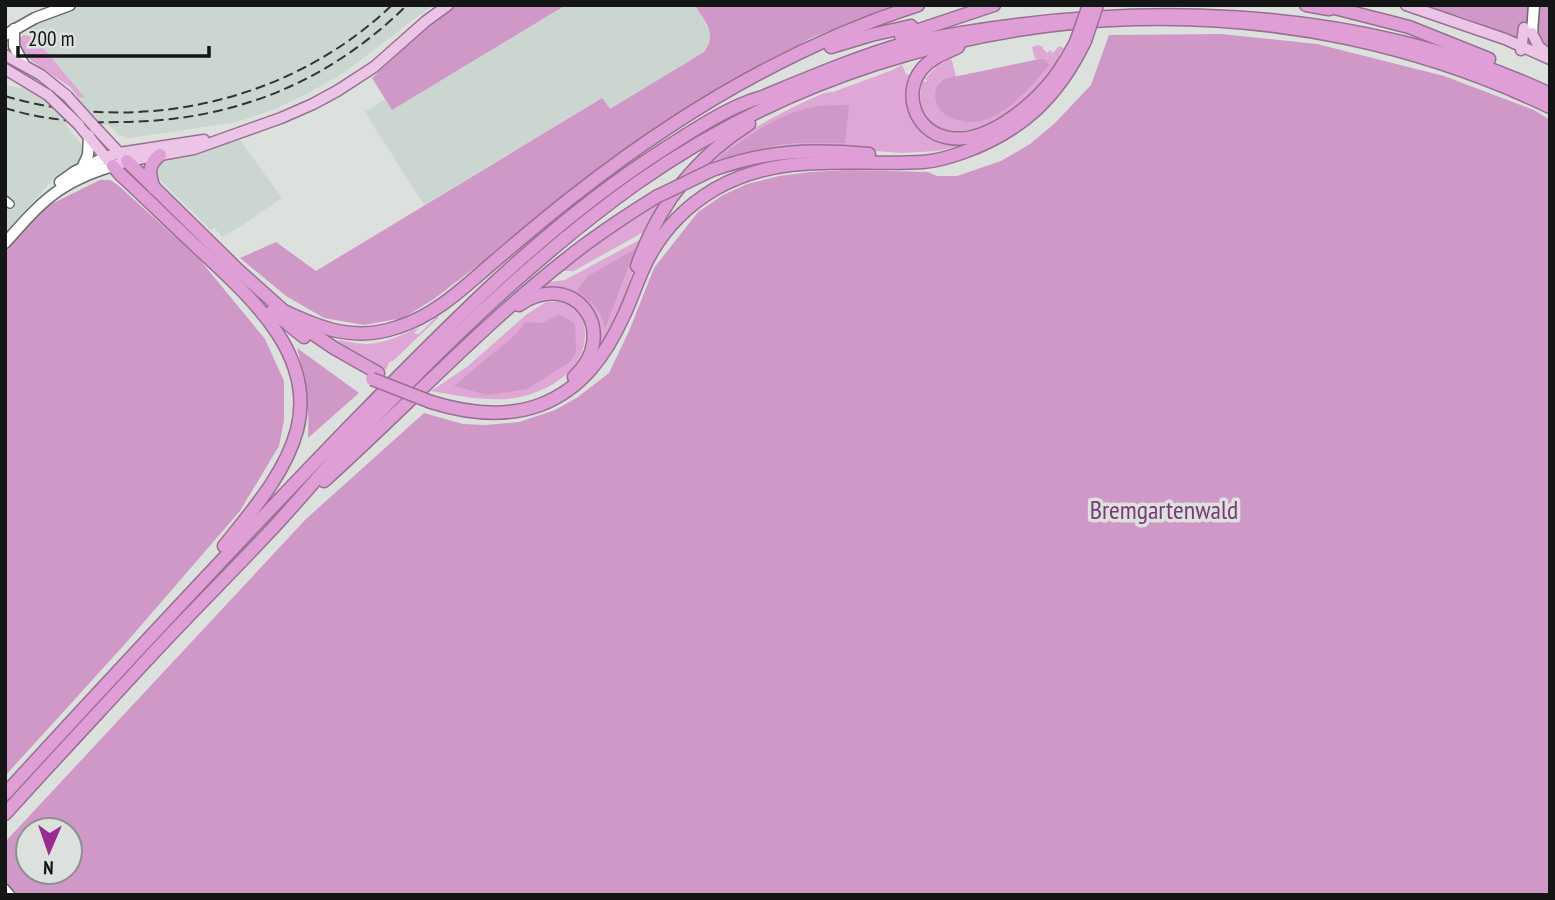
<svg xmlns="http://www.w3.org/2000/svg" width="1555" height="900" viewBox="0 0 1555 900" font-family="'PT Sans Narrow',sans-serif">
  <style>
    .built { fill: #cad6cf }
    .green { fill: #dea7d5; fill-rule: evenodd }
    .forest { fill: #d098c7; fill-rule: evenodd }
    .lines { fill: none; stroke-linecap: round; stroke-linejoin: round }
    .street-casing { stroke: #666a68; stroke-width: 10 }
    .secondary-casing { stroke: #666a68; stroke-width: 13 }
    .primary-casing { stroke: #986f92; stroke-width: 13 }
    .highway-casing { stroke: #986f92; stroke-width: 15 }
    .street { stroke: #fff; stroke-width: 7 }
    .secondary { stroke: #fff; stroke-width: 10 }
    .primary { stroke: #ecc5e6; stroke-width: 10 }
    .highway { stroke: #df9fd6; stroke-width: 12 }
    .rail { stroke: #313432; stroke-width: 2; stroke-dasharray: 10 5; stroke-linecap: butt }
    .primary-bridge-casing { stroke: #986f92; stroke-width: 13; stroke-linecap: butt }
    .highway-bridge-casing { stroke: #986f92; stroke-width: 15; stroke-linecap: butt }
    .primary-bridge { stroke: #ecc5e6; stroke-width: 10 }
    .highway-bridge { stroke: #df9fd6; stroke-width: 12 }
    .labels { text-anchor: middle; stroke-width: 7; stroke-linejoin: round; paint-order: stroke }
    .park-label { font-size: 26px; fill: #7c3975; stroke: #dce1de }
  </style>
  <rect width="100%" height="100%" fill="#dce1de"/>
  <!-- built -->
  <g class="built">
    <path d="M70 5H433L342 74 308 93 275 109 237 122 130 138 119 135 109 125 65 124 81 144 83 153 80 161 54 178 5 233V85L60 96 84 97 36 39 25 23Z"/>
    <path d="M566 5H695L710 32V43L704 52 609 110 601 98 424 205 365 112 385 99 392 110Z"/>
    <path d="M239 139 282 198 241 226 222 237 214 227 211 230 155 175 157 166 163 162 191 157Z"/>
  </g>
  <!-- green -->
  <g class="green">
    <path d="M23 35 31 36 36 39 85 98 78 97 70 87 23 55 17 41Z"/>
    <path d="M1038 45 1043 47V49L1047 53 1050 50 1053 53 1059 46 1064 48 1059 55 1061 57C1052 70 1043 84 1031 95 1009 116 958 147 930 121 919 111 918 95 923 81L926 82 927 80 924 79C933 71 938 63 951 59L952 61 956 77 944 79 939 82 959 121 984 120 1004 109 1020 97 1048 67 1045 58 1035 59 1032 47Z"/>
    <path d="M902 65 906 74 911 75 913 78 924 130 981 136 968 144 937 151 901 153 840 148 700 171C739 133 775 115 824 93L833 92 890 71ZM782 117 845 143H800L779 145 718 159 746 138Z"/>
    <path d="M669 194 647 230 574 271H561L604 239 646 212 653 204Z"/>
    <path d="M643 238C635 262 613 346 593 356L587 308 538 290 549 282 565 280Z"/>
    <path d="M546 302C551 302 557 301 562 302 593 312 589 349 572 369 559 383 540 392 521 397 491 403 460 396 431 391L468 366 527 314Z"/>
    <path d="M439 314 438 318 393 361 389 362 386 370 337 341 338 340C347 341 356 344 366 344 385 344 402 334 419 328L414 333 416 334H419Z"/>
  </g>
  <!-- forest -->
  <g class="forest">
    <path d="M457 5H566L392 110 372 78 425 29Z"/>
    <path d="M695 5H894L811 38 700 100 607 161 503 246 434 299 403 318 364 325 324 318 286 296 240 258 276 242 316 271 602 98 610 109 704 52C718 33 705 23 695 5Z"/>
    <path d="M1420 5H1550V53L1468 19Z"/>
    <path d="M1221 34 1317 44 1444 76 1534 110 1550 120V895H5V842L306 519 424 413 463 424 486 425 519 422 555 410 578 397 609 373 629 331 654 268 698 212 723 195 747 184 779 176 810 172 849 170 928 172 937 176H957L1001 161 1030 144 1054 124 1091 85 1109 35ZM28 830H70V872H28Z"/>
    <path d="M1044 58 1049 65 1048 67C1030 87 1010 112 984 120 975 123 960 122 951 118 935 112 928 89 944 79Z"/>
    <path d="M849 105 845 143H800L779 145 716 160C746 137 782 110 821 106 830 105 840 105 849 105Z"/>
    <path d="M100 180H110L118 185 200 260 265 339 284 381V420L279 446 240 511 125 644 5 776V249L32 219 49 205Z"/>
    <path d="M635 249 605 329C601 309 592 303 577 290L588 276Z"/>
    <path d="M559 314 575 323 576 352 570 362 527 389 488 395 454 386 515 335 525 322 543 323Z"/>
    <path d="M297 348 359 393 308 438C310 407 305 378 297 348Z"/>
  </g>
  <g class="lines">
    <!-- street casing -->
    <g class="street-casing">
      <g id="street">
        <path d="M5 200 10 204"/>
        <path d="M5 888 11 895"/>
      </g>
    </g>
    <!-- secondary casing -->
    <g class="secondary-casing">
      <g id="secondary">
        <path d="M14 29V46L24 65"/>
        <path d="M1532 33 1534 5"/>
        <path d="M5 35 35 18 70 5"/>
        <path d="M82 168 88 155 89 136"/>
        <path d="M60 182 74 172 106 157"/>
        <path d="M5 243C41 202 59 182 113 166"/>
      </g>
    </g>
    <!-- primary casing -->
    <g class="primary-casing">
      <g id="primary">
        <path d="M1406 5 1505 39 1550 59"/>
        <path d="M1532 33 1539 47 1548 54"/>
        <path d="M1521 50 1524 28"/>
        <path d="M5 55 41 75 67 96"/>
        <path d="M5 69 48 95"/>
        <path d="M79 125 113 166 127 161 194 149 281 118 313 104 337 91 374 67 426 21 448 5"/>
        <path d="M94 126 123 157"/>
        <path d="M106 157 119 153 204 140"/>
      </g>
    </g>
    <!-- highway casing -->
    <g class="highway-casing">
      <g id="highway">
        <path d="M1306 5 1329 9"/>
        <path d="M1323 5 1409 27 1489 59"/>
        <path d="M901 36 994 5"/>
        <path d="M831 47 871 35 911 26"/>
        <path d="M958 47C945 53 931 58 922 69 902 93 915 130 945 137 983 147 1031 107 1053 79 1062 67 1069 55 1076 42"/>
        <path d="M127 161 238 270 286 313"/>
        <path d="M113 166 121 175C147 199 172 224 198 248 248 295 317 353 297 430 285 474 252 511 224 546"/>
        <path d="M712 170C768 150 811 149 869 154"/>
        <path d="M154 188C149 175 147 165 160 155"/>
        <path d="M637 266C658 206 695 158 749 124"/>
        <path d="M519 305C574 267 622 332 574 377"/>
        <path d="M282 310C321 329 355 342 398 327 434 316 462 289 490 265 518 241 546 217 576 194 678 114 794 45 918 5"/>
        <path d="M272 311 304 337"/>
        <path d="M300 325 334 348 378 373"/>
        <path d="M431 402C466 413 504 418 540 405 582 389 606 355 624 315 633 296 639 275 649 257 664 229 688 205 715 189 782 151 851 166 923 162 938 161 950 157 964 152 1022 131 1058 97 1085 41"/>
        <path d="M324 481C405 408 479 328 564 261 593 237 624 217 656 197"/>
        <path d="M5 794C118 671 232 548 348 428 446 328 543 227 661 151 686 135 722 111 750 101 755 99 762 98 767 95 813 76 858 57 906 43 1118 0 1350 0 1550 94"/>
        <path d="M5 814C51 763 98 713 144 663 186 617 230 574 273 528 296 503 318 477 341 452 433 356 529 260 637 183 782 81 958 24 1135 19 1278 15 1420 45 1550 107"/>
      </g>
    </g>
    <!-- street -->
    <use href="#street" class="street"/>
    <!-- secondary -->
    <use href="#secondary" class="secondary"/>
    <!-- primary -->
    <use href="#primary" class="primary"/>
    <!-- highway -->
    <use href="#highway" class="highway"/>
    <!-- rail -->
    <g class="rail">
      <path d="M5 96C139 136 291 102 392 5"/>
      <path d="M5 108C43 120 83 123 122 122 233 121 328 83 407 5"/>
    </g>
    <!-- primary-bridge casing -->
    <g class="primary-bridge-casing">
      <g id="primary-bridge">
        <path d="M48 95 79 125"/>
        <path d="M67 96 94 126"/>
      </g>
    </g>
    <!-- highway-bridge casing -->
    <g class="highway-bridge-casing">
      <g id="highway-bridge">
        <path d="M1085 41 1097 5"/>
        <path d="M1076 42 1089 5"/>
        <path d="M656 197 712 170"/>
        <path d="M372 379 431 402"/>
      </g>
    </g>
    <!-- primary-bridge -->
    <use href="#primary-bridge" class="primary-bridge"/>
    <!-- highway-bridge -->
    <use href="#highway-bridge" class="highway-bridge"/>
  </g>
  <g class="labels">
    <!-- park labels -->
    <g class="park-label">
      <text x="1164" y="519">Bremgartenwald</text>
    </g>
  </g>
  <!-- border -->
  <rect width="1555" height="900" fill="none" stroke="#141615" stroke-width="14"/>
  <!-- north arrow -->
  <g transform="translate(49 851) rotate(182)"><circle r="33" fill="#dce1de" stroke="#8c908e" stroke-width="2"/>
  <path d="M0-5L12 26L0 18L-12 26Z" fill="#972c8e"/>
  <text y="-10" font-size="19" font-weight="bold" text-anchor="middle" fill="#141615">N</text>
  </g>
  <!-- scale -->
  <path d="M18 46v10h191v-10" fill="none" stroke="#141615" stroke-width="3.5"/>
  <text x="28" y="46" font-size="21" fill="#141615" stroke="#dce1de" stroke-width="5" paint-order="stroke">200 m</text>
</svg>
